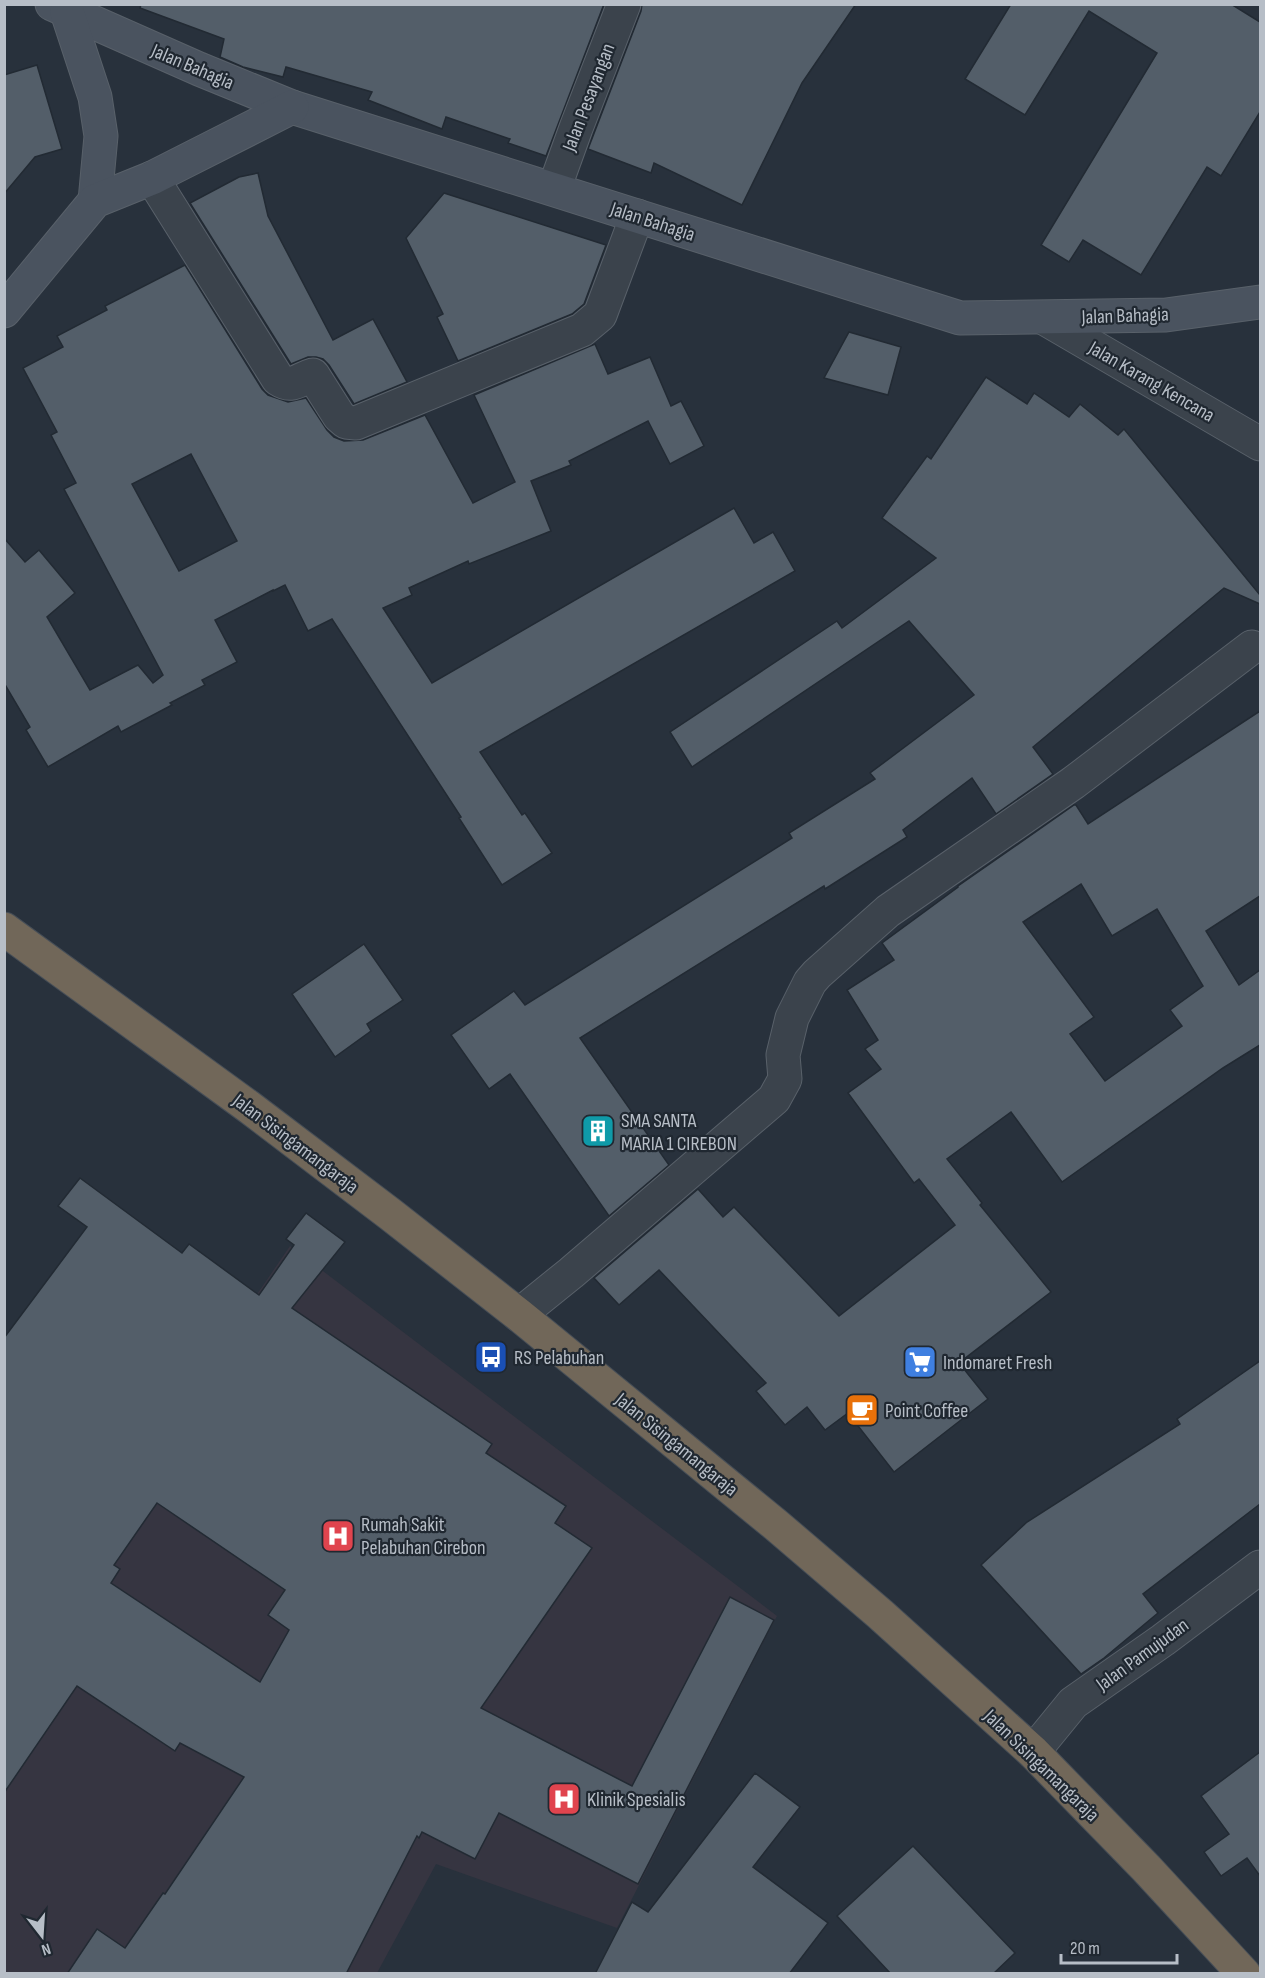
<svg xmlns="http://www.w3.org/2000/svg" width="1265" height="1978" viewBox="0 0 1265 1978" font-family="'Sofia Sans Condensed',sans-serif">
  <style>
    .medical { fill: #363541 }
    .building { fill: #535e69; stroke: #222a33; stroke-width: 1.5; fill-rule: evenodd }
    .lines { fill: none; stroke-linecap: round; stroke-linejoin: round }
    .street-casing { stroke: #59616a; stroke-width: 35 }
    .secondary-casing { stroke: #59616a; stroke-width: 35 }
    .highway-casing { stroke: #464e57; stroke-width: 35 }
    .street { stroke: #3b434c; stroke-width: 33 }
    .secondary { stroke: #4a535f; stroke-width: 33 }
    .highway { stroke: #716759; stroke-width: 33 }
    .labels { text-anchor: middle; stroke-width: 4.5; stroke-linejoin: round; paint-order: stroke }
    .street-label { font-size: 20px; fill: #b7bec7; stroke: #202831 }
    .poi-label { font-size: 20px; fill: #b7bec7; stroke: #202831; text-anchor: start }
  </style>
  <rect width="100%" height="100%" fill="#28313c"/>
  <!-- medical -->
  <path class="medical" d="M290 1246 777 1616 617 1928 436 1864 377 1973H5L4 1456 215 1356Z"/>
  <!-- building -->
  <g class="building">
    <path d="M141 4H604L546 156 508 143 510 139 446 117 442 129 368 100 372 92 286 67 283 77 243 67 220 57 224 39 140 8Z"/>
    <path d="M642 4H856L802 83 742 205 654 163 651 173 588 149 641 11Z"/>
    <path d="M1011 4H1231L1260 22V112L1221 176 1207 167 1141 275 1083 240 1069 262 1041 245 1157 53 1089 11 1025 115 965 79Z"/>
    <path d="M37 65 62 149 35 157 4 194V75Z"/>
    <path d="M258 173 268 216 333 340 373 319 407 382 354 404 329 365 323 359 316 357H308L291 364 190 203 239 177Z"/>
    <path d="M444 193 606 245 584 304 572 314 458 361 437 317 443 314 406 238Z"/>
    <path d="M185 265 262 389 268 395 288 402 306 398 327 430 334 437 344 441 363 440 425 415 473 503 515 482 474 395 595 344 608 374 650 357 671 406 681 401 704 446 670 464 648 421 569 461 571 465 531 481 551 531 469 564 468 561 409 588 412 595 383 608 432 683 734 508 754 543 773 532 795 571 480 752 522 815 525 813 552 853 502 885 459 818 461 817 332 619 308 631 285 585 273 591V590L215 620 237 662 202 680 205 685 170 703 172 705 121 732 118 726 48 767 26 730 30 727 4 683V538L25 562 39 550 75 593 47 617 90 690 138 665 153 683 163 675 64 489 76 483 51 435 57 432 23 368 63 347 57 336 107 310 105 306ZM191 454 237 541 179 571 132 484Z"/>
    <path d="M849 332 901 347 888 395 824 378Z"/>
    <path d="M986 377 1027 404 1034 393 1069 417 1080 404 1118 435 1124 429 1260 595V604L1224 588 1033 747 1053 774 996 814 972 778 903 830 907 837 825 889 824 886 580 1038 669 1165 609 1216 510 1074 489 1089 451 1035 514 991 525 1005 792 838 789 833 875 779 870 773 974 695 909 621 692 767 670 732 837 621 842 628 936 558 882 518 927 456 931 459Z"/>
    <path d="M1260 711V896L1206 931 1239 985 1260 970V1045L1223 1068 1062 1182 1011 1112 947 1159 982 1203 980 1205 1051 1292 959 1363 988 1399 894 1472 848 1413 825 1430 807 1407 785 1425 756 1391 766 1383 659 1270 619 1305 594 1278 698 1189 723 1217 734 1207 839 1316 955 1225 919 1179 914 1183 848 1093 881 1069 865 1049 878 1040 847 990 894 960 882 943 958 887V886L1074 805H1076L1088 824ZM1081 884 1112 936 1157 909 1203 986 1170 1010 1182 1026 1105 1081 1070 1034 1094 1017 1023 922Z"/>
    <path d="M364 944 403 1000 367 1024 371 1031 335 1057 292 994Z"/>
    <path d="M80 1178 182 1253 189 1244 259 1295 294 1245 286 1239 306 1213 345 1242 292 1308 492 1444 486 1453 566 1506 555 1523 592 1548 481 1708 632 1786 730 1597 774 1620 638 1884 499 1813 475 1859 422 1832 419 1838 417 1836 346 1974H67L97 1929 125 1948 163 1893 165 1894 244 1777 180 1743 175 1751 77 1686 4 1793V1338L87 1227 58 1206ZM157 1503 285 1590 268 1615 289 1630 260 1682 111 1583 120 1569 114 1565Z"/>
    <path d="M1260 1361V1504L1143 1594 1158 1613 1104 1658 1081 1674 981 1565 1027 1522 1180 1424 1177 1419Z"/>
    <path d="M1260 1752V1876L1247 1858 1221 1876 1204 1852 1229 1834 1201 1796Z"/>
    <path d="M755 1773 800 1807 753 1867 828 1923 789 1974H595L632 1902 648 1912Z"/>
    <path d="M913 1846 1015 1953 993 1974H891L837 1916Z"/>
  </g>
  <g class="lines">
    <!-- street casing -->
    <g class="street-casing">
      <g id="street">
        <path d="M152 178 278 379C293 389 298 379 313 375L339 416 346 422 356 423 582 330 600 315 637 216"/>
        <path d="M554 189 576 128 624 4"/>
        <path d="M1044 318 1260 444"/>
        <path d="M519 1315 571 1273 774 1099 785 1079 783 1055 792 1018 810 982 817 974 888 911 1073 783 1252 647"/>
        <path d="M1033 1752 1073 1703 1163 1640 1260 1567"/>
      </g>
    </g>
    <!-- secondary casing -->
    <g class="secondary-casing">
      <g id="secondary">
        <path d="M52 4 199 69 292 107 960 318 1166 315 1260 302"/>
        <path d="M67 12 95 97 101 136 95 201"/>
        <path d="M4 311 95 201 152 178 292 107"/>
      </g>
    </g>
    <!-- highway casing -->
    <g class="highway-casing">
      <path id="highway" d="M4 929 249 1107 390 1214 519 1315 776 1525 880 1614 1033 1752 1147 1869 1244 1974"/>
    </g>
    <!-- street -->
    <use href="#street" class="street"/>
    <!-- secondary -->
    <use href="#secondary" class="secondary"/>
    <!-- highway -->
    <use href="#highway" class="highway"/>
  </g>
  <!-- icons -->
  <defs>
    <g id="building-square" transform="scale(1.725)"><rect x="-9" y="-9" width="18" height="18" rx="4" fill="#0f9aa8" stroke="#202831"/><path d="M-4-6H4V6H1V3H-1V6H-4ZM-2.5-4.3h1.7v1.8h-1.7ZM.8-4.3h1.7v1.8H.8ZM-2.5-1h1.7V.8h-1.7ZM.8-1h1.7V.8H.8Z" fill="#fff"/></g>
    <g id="bus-square" transform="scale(1.725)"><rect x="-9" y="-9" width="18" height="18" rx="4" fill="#1a4fb4" stroke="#202831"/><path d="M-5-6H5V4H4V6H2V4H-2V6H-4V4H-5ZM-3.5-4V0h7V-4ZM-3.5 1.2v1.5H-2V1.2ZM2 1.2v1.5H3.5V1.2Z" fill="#fff"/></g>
    <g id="supermarket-square" transform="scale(1.725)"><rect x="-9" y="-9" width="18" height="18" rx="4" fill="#3f7fe0" stroke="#202831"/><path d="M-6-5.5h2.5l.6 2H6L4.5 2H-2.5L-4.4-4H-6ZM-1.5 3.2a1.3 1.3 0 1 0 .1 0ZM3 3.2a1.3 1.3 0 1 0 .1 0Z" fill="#fff"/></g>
    <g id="cafe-square" transform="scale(1.725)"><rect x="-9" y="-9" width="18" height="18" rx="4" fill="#e8710a" stroke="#202831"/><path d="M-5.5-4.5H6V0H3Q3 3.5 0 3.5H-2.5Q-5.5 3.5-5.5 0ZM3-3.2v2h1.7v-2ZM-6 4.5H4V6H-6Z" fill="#fff"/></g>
    <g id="hospital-square" transform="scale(1.725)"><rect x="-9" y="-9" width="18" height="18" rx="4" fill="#e0444e" stroke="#202831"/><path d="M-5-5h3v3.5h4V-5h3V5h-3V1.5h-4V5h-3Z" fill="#fff"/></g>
  </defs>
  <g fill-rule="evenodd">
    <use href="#building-square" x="598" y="1131"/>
    <use href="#bus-square" x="491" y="1357"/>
    <use href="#supermarket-square" x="920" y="1362"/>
    <use href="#cafe-square" x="862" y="1410"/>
    <use href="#hospital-square" x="338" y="1536"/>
    <use href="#hospital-square" x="564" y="1799"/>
  </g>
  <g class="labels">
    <!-- street labels -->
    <g class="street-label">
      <text transform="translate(193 66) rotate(23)" y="7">Jalan Bahagia</text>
      <text transform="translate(588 97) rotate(-69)" y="7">Jalan Pesayangan</text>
      <text transform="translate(653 221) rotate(18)" y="7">Jalan Bahagia</text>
      <text transform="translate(1125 315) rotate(-2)" y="7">Jalan Bahagia</text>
      <text transform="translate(1152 381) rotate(30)" y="7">Jalan Karang Kencana</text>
      <text transform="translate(296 1143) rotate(37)" y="7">Jalan Sisingamangaraja</text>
      <text transform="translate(677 1444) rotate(39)" y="7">Jalan Sisingamangaraja</text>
      <text transform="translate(1142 1654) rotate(-36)" y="7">Jalan Pamujudan</text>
      <text transform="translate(1042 1765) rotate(44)" y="7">Jalan Sisingamangaraja</text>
    </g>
    <!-- poi labels -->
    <g class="poi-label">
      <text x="621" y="1127">SMA SANTA<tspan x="621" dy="23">MARIA 1 CIREBON</tspan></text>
      <text x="514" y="1364">RS Pelabuhan</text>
      <text x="943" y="1369">Indomaret Fresh</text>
      <text x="885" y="1417">Point Coffee</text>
      <text x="361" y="1531">Rumah Sakit<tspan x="361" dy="23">Pelabuhan Cirebon</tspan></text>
      <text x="587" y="1806">Klinik Spesialis</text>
    </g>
  </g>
  <!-- border -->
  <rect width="1265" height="1978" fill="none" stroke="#b7bec7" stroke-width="12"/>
  <!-- north arrow -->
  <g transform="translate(42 1936) rotate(163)" stroke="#202831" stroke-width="4.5" paint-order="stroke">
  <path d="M0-4.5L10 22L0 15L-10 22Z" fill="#b7bec7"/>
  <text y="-9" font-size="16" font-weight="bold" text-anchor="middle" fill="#b7bec7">N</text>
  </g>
  <!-- scale -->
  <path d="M1061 1954v9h116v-9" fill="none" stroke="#b7bec7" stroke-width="3"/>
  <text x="1070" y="1954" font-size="18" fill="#b7bec7" stroke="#202831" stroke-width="4.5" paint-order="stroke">20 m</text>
</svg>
